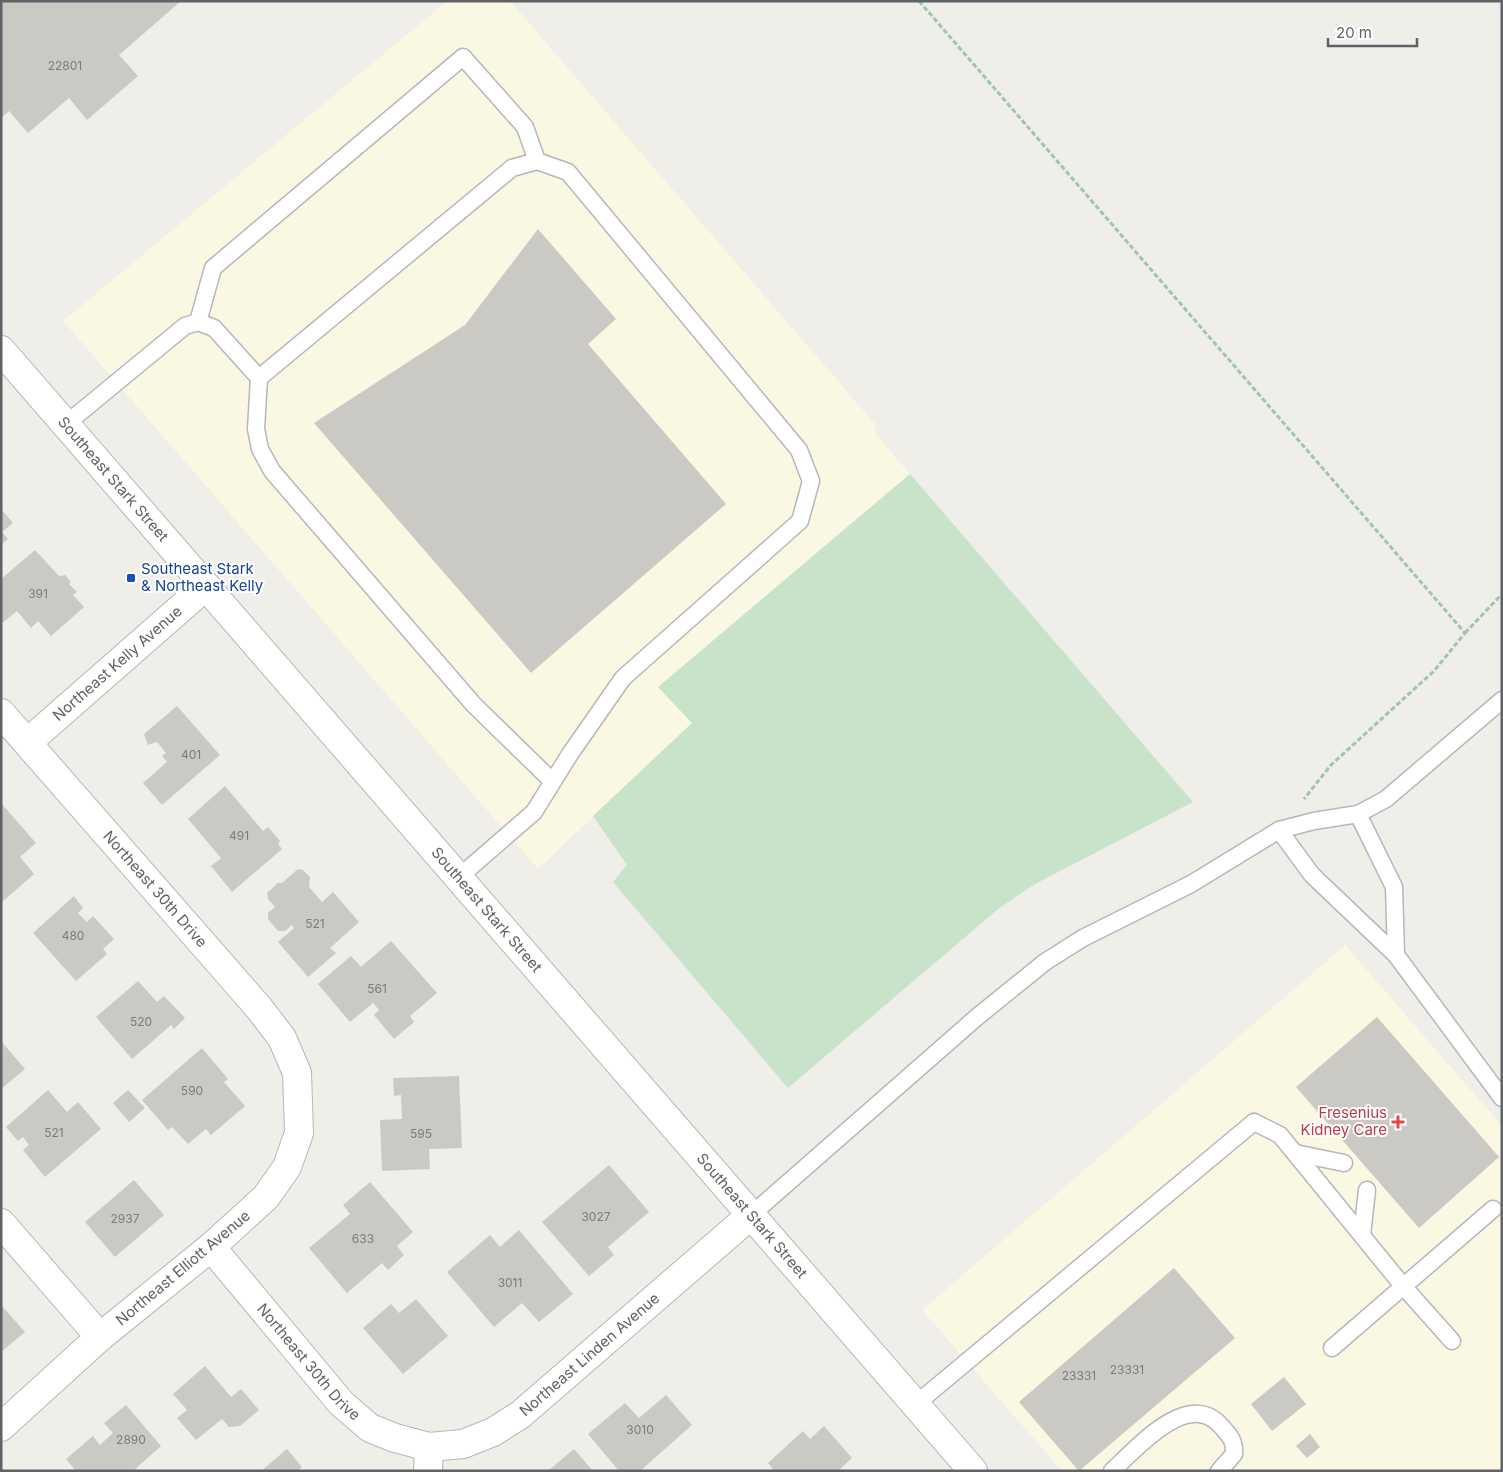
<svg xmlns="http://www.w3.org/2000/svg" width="1503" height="1472" viewBox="0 0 1503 1472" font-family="Inter,sans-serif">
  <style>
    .commercial { fill: #faf7e2 }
    .green { fill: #c8e3ca }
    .building { fill: #cbc9c4 }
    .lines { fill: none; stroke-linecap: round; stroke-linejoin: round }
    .service-casing { stroke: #b5b7ba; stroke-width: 19 }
    .minor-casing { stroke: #b5b7ba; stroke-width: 30 }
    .secondary-casing { stroke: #b4b6ba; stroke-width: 30 }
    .path { stroke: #a1c4ae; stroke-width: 3; stroke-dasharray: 5 2.5; stroke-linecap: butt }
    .service { stroke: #fff; stroke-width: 16 }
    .minor { stroke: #fff; stroke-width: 28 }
    .secondary { stroke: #fff; stroke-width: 28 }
    .transit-dot { fill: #1a4fb4; stroke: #fff; stroke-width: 2 }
    .health-dot { fill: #e0444e; stroke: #fff; stroke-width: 2 }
    .labels { text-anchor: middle; stroke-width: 4; stroke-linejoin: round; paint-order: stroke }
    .number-label { font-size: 12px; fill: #7a7c7e }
    .street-label { font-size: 15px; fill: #5f6266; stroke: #fff }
    .transit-label { font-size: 15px; fill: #164399; stroke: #fff; text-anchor: start }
    .health-label { font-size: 15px; fill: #be3a42; stroke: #fff; text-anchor: end }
  </style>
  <rect width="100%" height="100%" fill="#efeee8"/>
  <!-- commercial -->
  <g class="commercial">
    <path d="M447 1H510L876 425 874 432 910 474 658 687 692 723 538 869 63 321Z"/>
    <path d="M1345 945 1502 1126V1471H1062L922 1310Z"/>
  </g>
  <!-- green -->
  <path class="green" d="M910 474 1193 802 1035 884 998 909 788 1088 613 882 627 865 593 816 692 723 658 687Z"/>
  <!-- building -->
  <g class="building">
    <path d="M1 1H181L119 55 138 76 87 120 69 98 28 133 9 111 1 118Z"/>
    <path d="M538 229 616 319 588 344 726 504 531 673 314 423 465 325Z"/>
    <path d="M1 509 13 523 2 532 8 539 1 545Z"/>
    <path d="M35 550 59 576 65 575 71 582 69 584 77 592 73 595 84 607 51 636 38 621 31 628 17 611 2 623 1 622V579Z"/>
    <path d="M177 706 220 755 162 805 143 783 167 762 162 756 166 753 157 742 148 745 144 734Z"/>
    <path d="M225 786 263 831 268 827 280 841 278 844 282 849 232 892 211 866 221 858 188 819Z"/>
    <path d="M1 803 36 843 20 857 34 874 1 903Z"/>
    <path d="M298 869 303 870 310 877 309 887 322 902 333 892 359 922 330 948 336 953 308 977 278 942 294 928 292 925 285 931H278L268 919V913L275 907 268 899 267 893 278 883H282Z"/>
    <path d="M74 896 83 908 78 913 87 922 93 916 114 939 103 949 107 954 76 981 33 933Z"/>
    <path d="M391 941 437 993 410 1016 414 1022 394 1039 374 1015 379 1010 373 1003 350 1022 318 984 351 956 361 967Z"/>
    <path d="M138 981 157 1002 164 996 185 1018 174 1029 171 1025 132 1059 96 1017Z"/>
    <path d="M1377 1017 1499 1157 1419 1228 1296 1087Z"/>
    <path d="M1 1041 25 1069 1 1089Z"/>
    <path d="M202 1048 228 1079 224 1082 245 1106 211 1135 206 1129 188 1144 172 1127 168 1130 142 1100Z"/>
    <path d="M459 1076 462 1148 429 1149 430 1169 382 1171 380 1120 402 1119 401 1095 394 1096 393 1078Z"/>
    <path d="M48 1090 67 1112 78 1102 101 1129 45 1177 23 1150 29 1145 23 1137 18 1141 6 1127Z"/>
    <path d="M128 1090 145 1108 129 1122 113 1103Z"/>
    <path d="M609 1165 649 1212 608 1247 614 1255 589 1276 542 1222Z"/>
    <path d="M134 1180 164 1215 115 1257 85 1222Z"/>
    <path d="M370 1182 413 1232 397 1246 404 1255 388 1270 382 1263 347 1293 309 1248 350 1214 343 1205Z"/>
    <path d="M519 1230 573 1294 539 1322 522 1303 494 1327 447 1272 490 1235 500 1247Z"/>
    <path d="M1174 1268 1235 1338 1079 1471 1019 1402Z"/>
    <path d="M416 1299 448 1336 403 1374 363 1328 391 1304 399 1313Z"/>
    <path d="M1 1305 25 1332 1 1352Z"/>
    <path d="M205 1366 231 1397 241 1389 259 1410 240 1426 229 1427 222 1419 196 1440 177 1418 187 1410 173 1394Z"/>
    <path d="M1284 1377 1306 1404 1272 1431 1251 1404Z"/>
    <path d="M666 1395 692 1425 640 1471H619L588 1434 625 1403 639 1418Z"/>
    <path d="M126 1405 161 1446 133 1471H76L66 1459 93 1436 100 1445 113 1433 104 1423Z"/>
    <path d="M824 1426 852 1458 838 1471H771L773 1469 768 1463 803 1431 810 1439Z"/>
    <path d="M1310 1434 1320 1447 1307 1458 1296 1446Z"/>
    <path d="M287 1449 302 1467 297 1471H261Z"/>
    <path d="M574 1449 593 1471H548Z"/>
  </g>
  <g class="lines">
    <!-- service casing -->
    <g class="service-casing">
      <g id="service">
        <path d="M198 322 213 268 463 57 525 127 537 161"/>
        <path d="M259 378 512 168 537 161 568 172 799 450 811 481 800 521 623 678 570 754 534 812 459 877"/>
        <path d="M66 424 185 326 198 322 214 328 259 378 256 429 260 449 272 471 474 705 552 781"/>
        <path d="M1358 814 1394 887 1396 955"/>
        <path d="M1279 830 1312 875 1396 955 1502 1098"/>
        <path d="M1295 1153 1344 1163"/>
        <path d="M751 1215 977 1017 1045 962 1083 938 1191 884 1279 830 1314 821 1358 814 1386 799 1502 700"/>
        <path d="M1362 1235 1367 1190"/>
        <path d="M1332 1348 1493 1209"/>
        <path d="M916 1404 1254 1122 1280 1135 1403 1286 1452 1341"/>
        <path d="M1112 1471C1136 1449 1189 1387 1222 1427 1230 1436 1235 1441 1234 1454L1219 1471"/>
      </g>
    </g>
    <!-- minor casing -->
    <g class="minor-casing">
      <g id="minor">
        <path id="s1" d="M1 713 259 1008 282 1038 297 1073 299 1133 287 1167 266 1197 211 1247 100 1337 1 1427"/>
        <path id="s2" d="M28 742 206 586"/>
        <path d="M1 1223 100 1337"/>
        <path id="s3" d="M211 1247 341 1403 370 1428 395 1438 429 1447 463 1444 493 1432 520 1415 751 1215"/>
        <path d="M428 1471 429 1447"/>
      </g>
    </g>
    <!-- secondary casing -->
    <g class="secondary-casing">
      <g id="secondary">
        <path id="s4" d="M1 350 973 1471"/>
      </g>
    </g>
    <!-- path -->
    <g class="path">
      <path d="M919 1 1465 633 1434 671 1331 765 1304 799"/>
      <path d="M1465 633 1502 594"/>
    </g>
    <!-- service -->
    <use href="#service" class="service"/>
    <!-- minor -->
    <use href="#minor" class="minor"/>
    <!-- secondary -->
    <use href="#secondary" class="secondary"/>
  </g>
  <!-- markers -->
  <rect class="transit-dot" x="126" y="573" width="10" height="10" rx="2.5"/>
  <path class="health-dot" d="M1395.5 1114.5h5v5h5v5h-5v5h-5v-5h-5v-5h5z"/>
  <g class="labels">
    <!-- number labels -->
    <g class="number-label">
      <text x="65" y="70">22801</text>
      <text x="38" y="598">391</text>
      <text x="191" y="759">401</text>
      <text x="239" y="840">491</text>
      <text x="315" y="928">521</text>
      <text x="73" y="940">480</text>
      <text x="377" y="993">561</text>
      <text x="141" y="1026">520</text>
      <text x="192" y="1095">590</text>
      <text x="54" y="1137">521</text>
      <text x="421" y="1138">595</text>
      <text x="596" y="1221">3027</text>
      <text x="125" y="1223">2937</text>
      <text x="363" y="1243">633</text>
      <text x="510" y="1287">3011</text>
      <text x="1127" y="1374">23331</text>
      <text x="1079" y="1380">23331</text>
      <text x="640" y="1434">3010</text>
      <text x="131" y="1444">2890</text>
    </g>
    <!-- street labels -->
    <g class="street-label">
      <text dy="5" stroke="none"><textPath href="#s4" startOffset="171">Southeast Stark Street</textPath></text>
      <text dy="5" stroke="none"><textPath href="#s2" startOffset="119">Northeast Kelly Avenue</textPath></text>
      <text dy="5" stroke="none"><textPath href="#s1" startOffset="234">Northeast 30th Drive</textPath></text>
      <text dy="5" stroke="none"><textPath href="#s4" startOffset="741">Southeast Stark Street</textPath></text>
      <text dy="5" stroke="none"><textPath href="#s4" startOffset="1146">Southeast Stark Street</textPath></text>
      <text transform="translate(183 1268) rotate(-40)" y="5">Northeast Elliott Avenue</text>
      <text dy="5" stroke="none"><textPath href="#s3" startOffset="494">Northeast Linden Avenue</textPath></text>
      <text dy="5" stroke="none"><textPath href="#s3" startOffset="151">Northeast 30th Drive</textPath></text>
    </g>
    <!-- transit labels -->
    <g class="transit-label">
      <text x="141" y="574">Southeast Stark<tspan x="141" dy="17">&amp; Northeast Kelly</tspan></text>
    </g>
    <!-- health labels -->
    <g class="health-label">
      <text x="1387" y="1118">Fresenius<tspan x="1387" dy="17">Kidney Care</tspan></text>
    </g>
  </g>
  <!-- border -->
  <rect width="1503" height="1472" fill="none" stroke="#5f6266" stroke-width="5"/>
  <!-- scale -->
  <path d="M1328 38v8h89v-8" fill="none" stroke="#5f6266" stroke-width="2.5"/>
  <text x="1336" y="38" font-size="15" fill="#5f6266" stroke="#ffffff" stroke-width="4" paint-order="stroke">20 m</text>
</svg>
